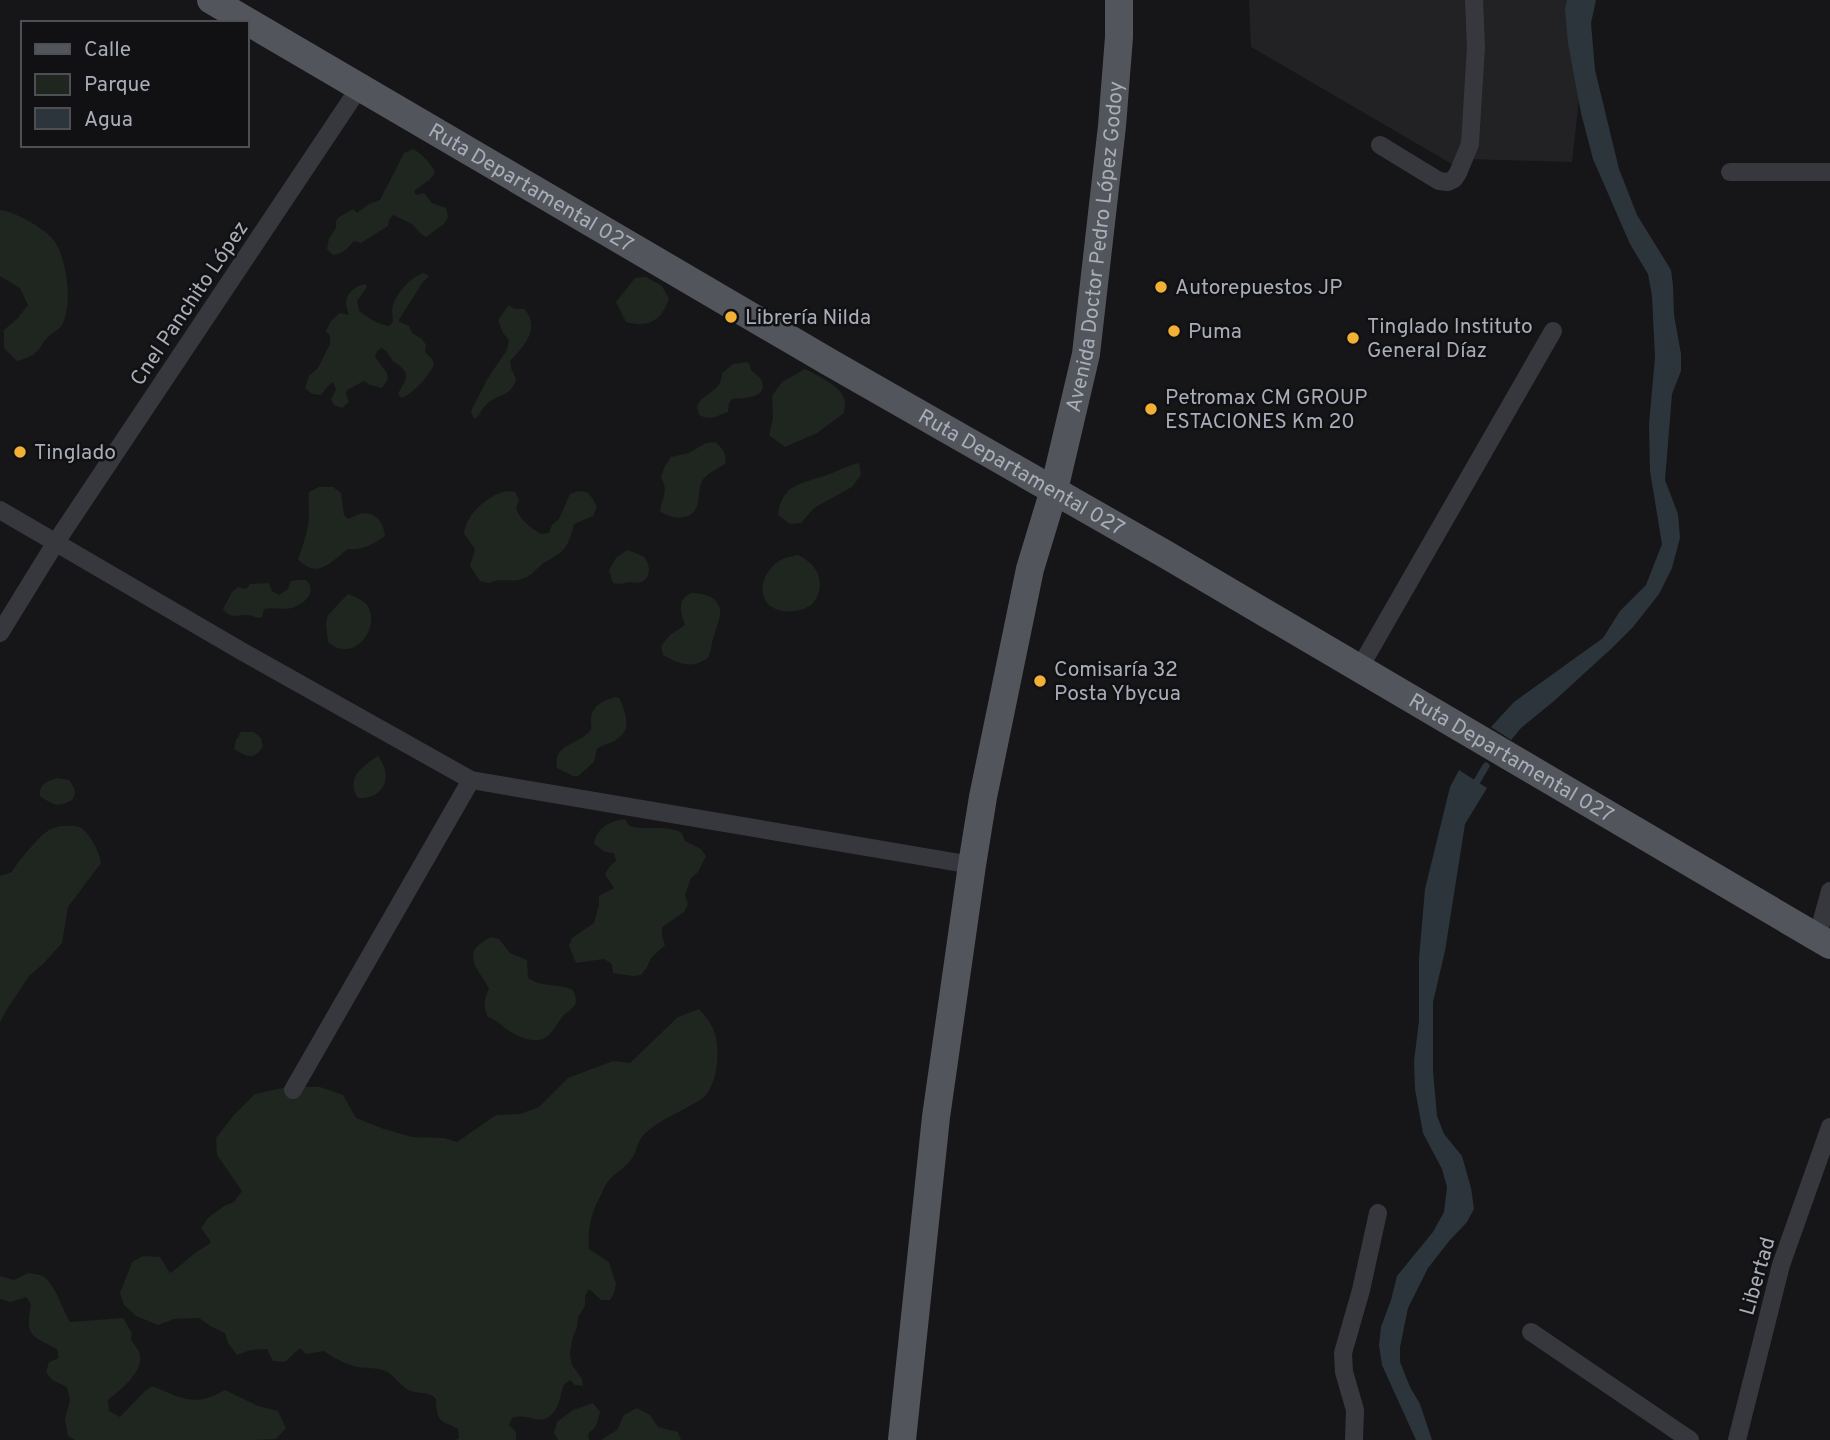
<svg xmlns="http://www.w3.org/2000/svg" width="1830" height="1440" viewBox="0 0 1830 1440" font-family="Overpass,sans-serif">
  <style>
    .built { fill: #222225 }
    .green { fill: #1e261f }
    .water { fill: #2c353c }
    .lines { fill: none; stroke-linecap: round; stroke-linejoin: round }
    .stream { stroke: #2c353c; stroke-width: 7 }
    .street { stroke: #37383d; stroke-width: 18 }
    .primary { stroke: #53555c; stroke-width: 28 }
    .poi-dot { fill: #f2b134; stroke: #111113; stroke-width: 2.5 }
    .labels { text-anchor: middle; stroke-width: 5; stroke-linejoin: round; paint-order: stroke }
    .street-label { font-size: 21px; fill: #a8adb8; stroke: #111113 }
    .poi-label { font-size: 21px; fill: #a8adb8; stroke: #111113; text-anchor: start }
  </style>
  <rect width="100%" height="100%" fill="#161618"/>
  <!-- built -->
  <path class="built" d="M1249 0H1590L1572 162 1468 159 1457 167 1251 47Z"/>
  <!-- green -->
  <g class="green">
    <path d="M413 149C421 153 433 165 435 173L429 180 414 191 416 195 424 193 432 203 446 208 448 217 444 224 426 237 420 233 412 224 393 215 389 220 388 226 361 243 354 241C347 249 344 253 333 255L327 249 329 238 336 228V221L339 217 353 209 357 213 369 204 380 200 404 153Z"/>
    <path d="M0 210C14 211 48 230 55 242 67 260 73 305 62 325 58 331 50 334 46 339 42 343 40 349 36 352 32 357 23 359 17 361L4 348V330L17 319 28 305 20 288 0 276Z"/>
    <path d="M423 273 429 276 423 282 398 321 409 326 412 333 422 339 426 345 425 352 432 359 434 364C430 375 412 395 401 398L398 394C402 385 411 377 402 368 400 365 396 364 393 361 389 356 388 352 382 348L377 351 375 357 387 373 388 379 382 388 370 385 364 381 347 390 346 394 349 402 342 408 334 405 331 400 336 389 333 382 327 387 321 395 312 394 305 388 309 376 318 368 330 344V336L326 331 331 321 340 313 349 315C348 311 346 307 346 303 346 293 357 285 365 284L367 287 357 301 359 311C367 317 379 325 389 326L393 322C393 321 392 311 392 310 394 295 410 278 423 273Z"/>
    <path d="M646 277 662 286 669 299C661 321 649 328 626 322L616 302 635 278Z"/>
    <path d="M509 305 514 309H525C540 330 525 345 510 361L511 368 516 379C510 399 496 393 485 406 480 411 481 415 474 419L471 411 488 378 507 350 509 340 503 333 498 320Z"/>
    <path d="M747 362 750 365 751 370C754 373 761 377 762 382 768 399 741 398 732 399L729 403 728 412C716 416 711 421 699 415L697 406C705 391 721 393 722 373L733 364Z"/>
    <path d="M805 369C818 376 841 385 845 401 845 405 844 409 844 413L817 433 785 447 769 435 773 418 772 396 782 382Z"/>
    <path d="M715 442C723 449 727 453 725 464 717 469 707 473 702 481 698 488 700 496 698 503 693 522 673 520 660 511 662 497 669 492 661 477L664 468 671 457 689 453 706 443Z"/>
    <path d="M859 463 861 475 852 487 814 508 801 523 790 524 778 515C779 506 782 497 789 490 798 483 812 480 821 477 835 473 845 466 859 463Z"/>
    <path d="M319 487H333L341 493 344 515 348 519C352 518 355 515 360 514 375 510 384 523 385 536 374 544 361 551 348 549 331 562 317 580 298 559 303 546 309 528 309 514 309 506 308 500 309 492Z"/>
    <path d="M506 491 515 492 519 500 516 509C522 522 530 527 541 534L549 533 552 525 559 519 570 494 578 491 587 492 593 499 597 507 593 516 574 524C572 532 569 544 563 550 557 557 546 560 540 566 534 571 530 577 522 579 510 583 502 577 489 583L480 581 470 566 475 549 464 534C466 514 487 496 506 491Z"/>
    <path d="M627 550C632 552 640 554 644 557 650 563 652 578 641 582 637 584 634 582 630 582 623 583 620 585 613 583L609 570 616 558Z"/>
    <path d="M798 555C810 561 819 569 820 583 820 589 818 598 813 603 804 613 778 615 768 604 755 590 767 566 783 559 787 557 793 556 798 555Z"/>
    <path d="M299 580H306C318 592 305 604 292 608 284 610 273 607 264 609L262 617 258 618C255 617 251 615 248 615 237 614 231 620 223 609L232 592 238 587 246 589 250 584 269 583 272 591 279 595 288 589 291 581Z"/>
    <path d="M691 593C701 593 714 595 719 606 723 613 717 625 715 632 712 640 712 646 710 653 709 658 707 658 703 661 689 669 676 662 663 655L661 646 670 635 685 625C681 613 676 600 691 593Z"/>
    <path d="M348 594C355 597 362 599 367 605 382 627 354 665 328 642L326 624 328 615Z"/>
    <path d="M616 697 620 699C625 713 633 729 617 739 611 744 603 744 597 749L594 762 578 776H573L557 768C552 745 576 745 588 733 593 728 591 729 591 723 590 706 602 701 616 697Z"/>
    <path d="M241 732H254L261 738 263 746C254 761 247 757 234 749L236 740Z"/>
    <path d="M378 756C394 777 384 799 358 798 345 779 362 766 378 756Z"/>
    <path d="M57 778 69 780C74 787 78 792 72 800 58 808 53 805 40 796 39 784 47 781 57 778Z"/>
    <path d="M625 819 629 826C647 831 666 824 682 833L685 841 701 849 706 856 698 872 691 878 685 895 688 904 684 912 662 927V936L665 945 651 958 647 967 641 975 632 976 613 973 612 964 604 959 576 963 569 946 572 938 594 923 599 905V896L614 888 605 874 610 866 616 861 614 853 605 852 594 844C596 828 610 821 625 819Z"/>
    <path d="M60 826C66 826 74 825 79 827 89 831 100 853 101 863L68 907 62 943 43 964 29 976 9 1006 0 1022V876L12 872C15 865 38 838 45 833 49 829 55 828 60 826Z"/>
    <path d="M490 937 499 939 510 953 527 960 528 978C542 988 558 983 573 990 580 1006 574 1006 563 1016 557 1023 554 1032 546 1037 537 1044 520 1038 511 1032 502 1027 499 1021 488 1017 483 1007 484 999 489 989 484 977 466 961 476 948 479 944 486 940 490 937Z"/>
    <path d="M699 1009C704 1015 711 1023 714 1031 721 1049 718 1089 700 1100 683 1111 666 1116 649 1130 637 1139 639 1146 633 1157 628 1165 617 1172 610 1179 606 1183 604 1188 602 1193 592 1211 587 1228 589 1249L609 1262 616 1284 614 1293 610 1300H601L589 1289 585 1296V1306L578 1317 577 1327 572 1340 570 1355 572 1365 582 1379 583 1386 575 1385 570 1380 564 1385C560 1392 561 1400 557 1407 542 1432 533 1411 512 1418L509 1425 516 1432V1440H456L459 1438 458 1429C439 1419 437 1423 436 1399 429 1391 420 1394 411 1391 400 1387 395 1375 385 1371 376 1367 368 1369 358 1367 348 1365 331 1357 324 1351L306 1354 300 1348 285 1362 273 1361 267 1349 251 1350 237 1355 228 1343 225 1333 212 1327 199 1318 174 1319 158 1325 136 1316 124 1305 120 1293 132 1262 143 1256 160 1257 170 1273C181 1266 187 1259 195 1253 201 1249 206 1247 211 1242L201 1228 208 1218 224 1206 234 1202 242 1191 217 1155 216 1138 234 1115 255 1094 287 1087H320L343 1095 356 1118 384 1129 412 1137 444 1138 457 1142 496 1115 520 1114 539 1107 568 1078 613 1061 630 1063 678 1017Z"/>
    <path d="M28 1273C33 1274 40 1274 44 1277 56 1286 62 1309 70 1322L123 1318 132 1333 131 1340C134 1344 139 1350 140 1355 143 1373 120 1390 108 1400L109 1411 120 1417 144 1392 152 1386C182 1398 194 1408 225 1390L258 1406 278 1411 286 1428 276 1439 255 1440H75L68 1436 65 1419 70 1400 67 1387 52 1380 46 1372 49 1362 59 1358 57 1349C31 1335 25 1337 31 1304L26 1297 11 1302 0 1299V1276L14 1280Z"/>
    <path d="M593 1403 600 1412 596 1426 588 1434 589 1440H558L554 1433 557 1422 573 1410Z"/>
    <path d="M637 1408 650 1415 658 1427 678 1432 681 1440H601L617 1430 624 1415Z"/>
  </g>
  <!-- water -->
  <g class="water">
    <path d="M1567 0H1596L1591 23 1595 70 1619 169 1637 215 1671 270 1673 285 1674 315 1681 354V371L1672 394 1665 480 1678 514 1680 538 1672 568 1659 594 1633 627 1612 648 1554 701 1521 728 1511 740 1491 727 1514 702 1603 638 1620 611 1646 585 1662 544 1650 471 1649 424 1655 357 1652 296 1648 274 1630 244 1593 159 1581 113 1568 43 1565 9Z"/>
    <path d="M1459 770 1487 788 1465 824 1445 951 1433 1002V1071L1437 1116 1444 1134 1462 1156 1471 1188 1474 1209 1467 1222 1450 1240 1428 1268 1408 1308 1400 1347V1362L1410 1387 1420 1404 1432 1440H1416L1382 1365 1379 1345 1381 1327 1391 1300 1397 1276 1433 1232 1444 1212 1447 1187 1442 1169 1423 1133 1415 1089 1414 1061 1419 1021V958L1425 889 1450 787Z"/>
  </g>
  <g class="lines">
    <!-- stream -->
    <path class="stream" d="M1473 788 1486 766"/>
    <!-- street -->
    <g class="street">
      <path d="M1380 145 1439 181 1448 182 1454 179 1458 173 1470 144 1476 47 1474 0"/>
      <path d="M1730 172H1830"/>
      <path d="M0 510 243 652 471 780 972 865"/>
      <path d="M0 633 56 542 359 88"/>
      <path d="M1359 669 1553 331"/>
      <path d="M1817 938 1830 891"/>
      <path d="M293 1090 471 780"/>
      <path d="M1531 1332 1690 1440"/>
      <path d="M1354 1440 1355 1410 1344 1372 1343 1353 1361 1290 1378 1213"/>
      <path d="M1737 1440 1781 1265 1830 1127"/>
    </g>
    <!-- primary -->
    <g class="primary">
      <path id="s1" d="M211 0 829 362 1165 554 1830 945"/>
      <path id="s2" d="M902 1440 936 1117 972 865 983 797 1030 569 1054 490 1086 354 1112 126 1119 37V0"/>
    </g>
  </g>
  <!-- markers -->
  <g class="poi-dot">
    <circle cx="1161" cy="287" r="7"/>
    <circle cx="731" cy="317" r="7"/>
    <circle cx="1174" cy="331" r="7"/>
    <circle cx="1353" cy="338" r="7"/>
    <circle cx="1151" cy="409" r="7"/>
    <circle cx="20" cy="452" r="7"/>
    <circle cx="1040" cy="681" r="7"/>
  </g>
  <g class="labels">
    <!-- street labels -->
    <g class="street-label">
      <text dy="7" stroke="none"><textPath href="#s1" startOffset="371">Ruta Departamental 027</textPath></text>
      <text dy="7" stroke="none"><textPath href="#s2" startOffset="1211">Avenida Doctor Pedro López Godoy</textPath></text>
      <text transform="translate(189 303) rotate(-56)" y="7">Cnel Panchito López</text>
      <text dy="7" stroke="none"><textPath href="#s1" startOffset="938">Ruta Departamental 027</textPath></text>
      <text dy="7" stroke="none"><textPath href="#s1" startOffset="1505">Ruta Departamental 027</textPath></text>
      <text transform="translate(1757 1276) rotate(-74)" y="7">Libertad</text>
    </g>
    <!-- poi labels -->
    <g class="poi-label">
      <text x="1175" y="294">Autorepuestos JP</text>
      <text x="745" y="324">Librería Nilda</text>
      <text x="1367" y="333">Tinglado Instituto<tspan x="1367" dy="24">General Díaz</tspan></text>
      <text x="1188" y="338">Puma</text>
      <text x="1165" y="404">Petromax CM GROUP<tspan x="1165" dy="24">ESTACIONES Km 20</tspan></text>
      <text x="34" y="459">Tinglado</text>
      <text x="1054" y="676">Comisaría 32<tspan x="1054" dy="24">Posta Ybycua</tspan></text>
    </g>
  </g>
  <!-- legend -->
  <rect x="21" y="21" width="228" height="126" fill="#111113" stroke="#4d4f55" stroke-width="2"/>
  <rect x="35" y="44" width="35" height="10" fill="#53555c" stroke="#4d4f55" stroke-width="2"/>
  <text x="84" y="56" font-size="21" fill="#a8adb8">Calle</text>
  <rect x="35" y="74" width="35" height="21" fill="#1e261f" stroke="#4d4f55" stroke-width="2"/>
  <text x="84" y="91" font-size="21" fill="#a8adb8">Parque</text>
  <rect x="35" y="108" width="35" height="21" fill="#2c353c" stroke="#4d4f55" stroke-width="2"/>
  <text x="84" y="126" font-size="21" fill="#a8adb8">Agua</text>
</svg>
